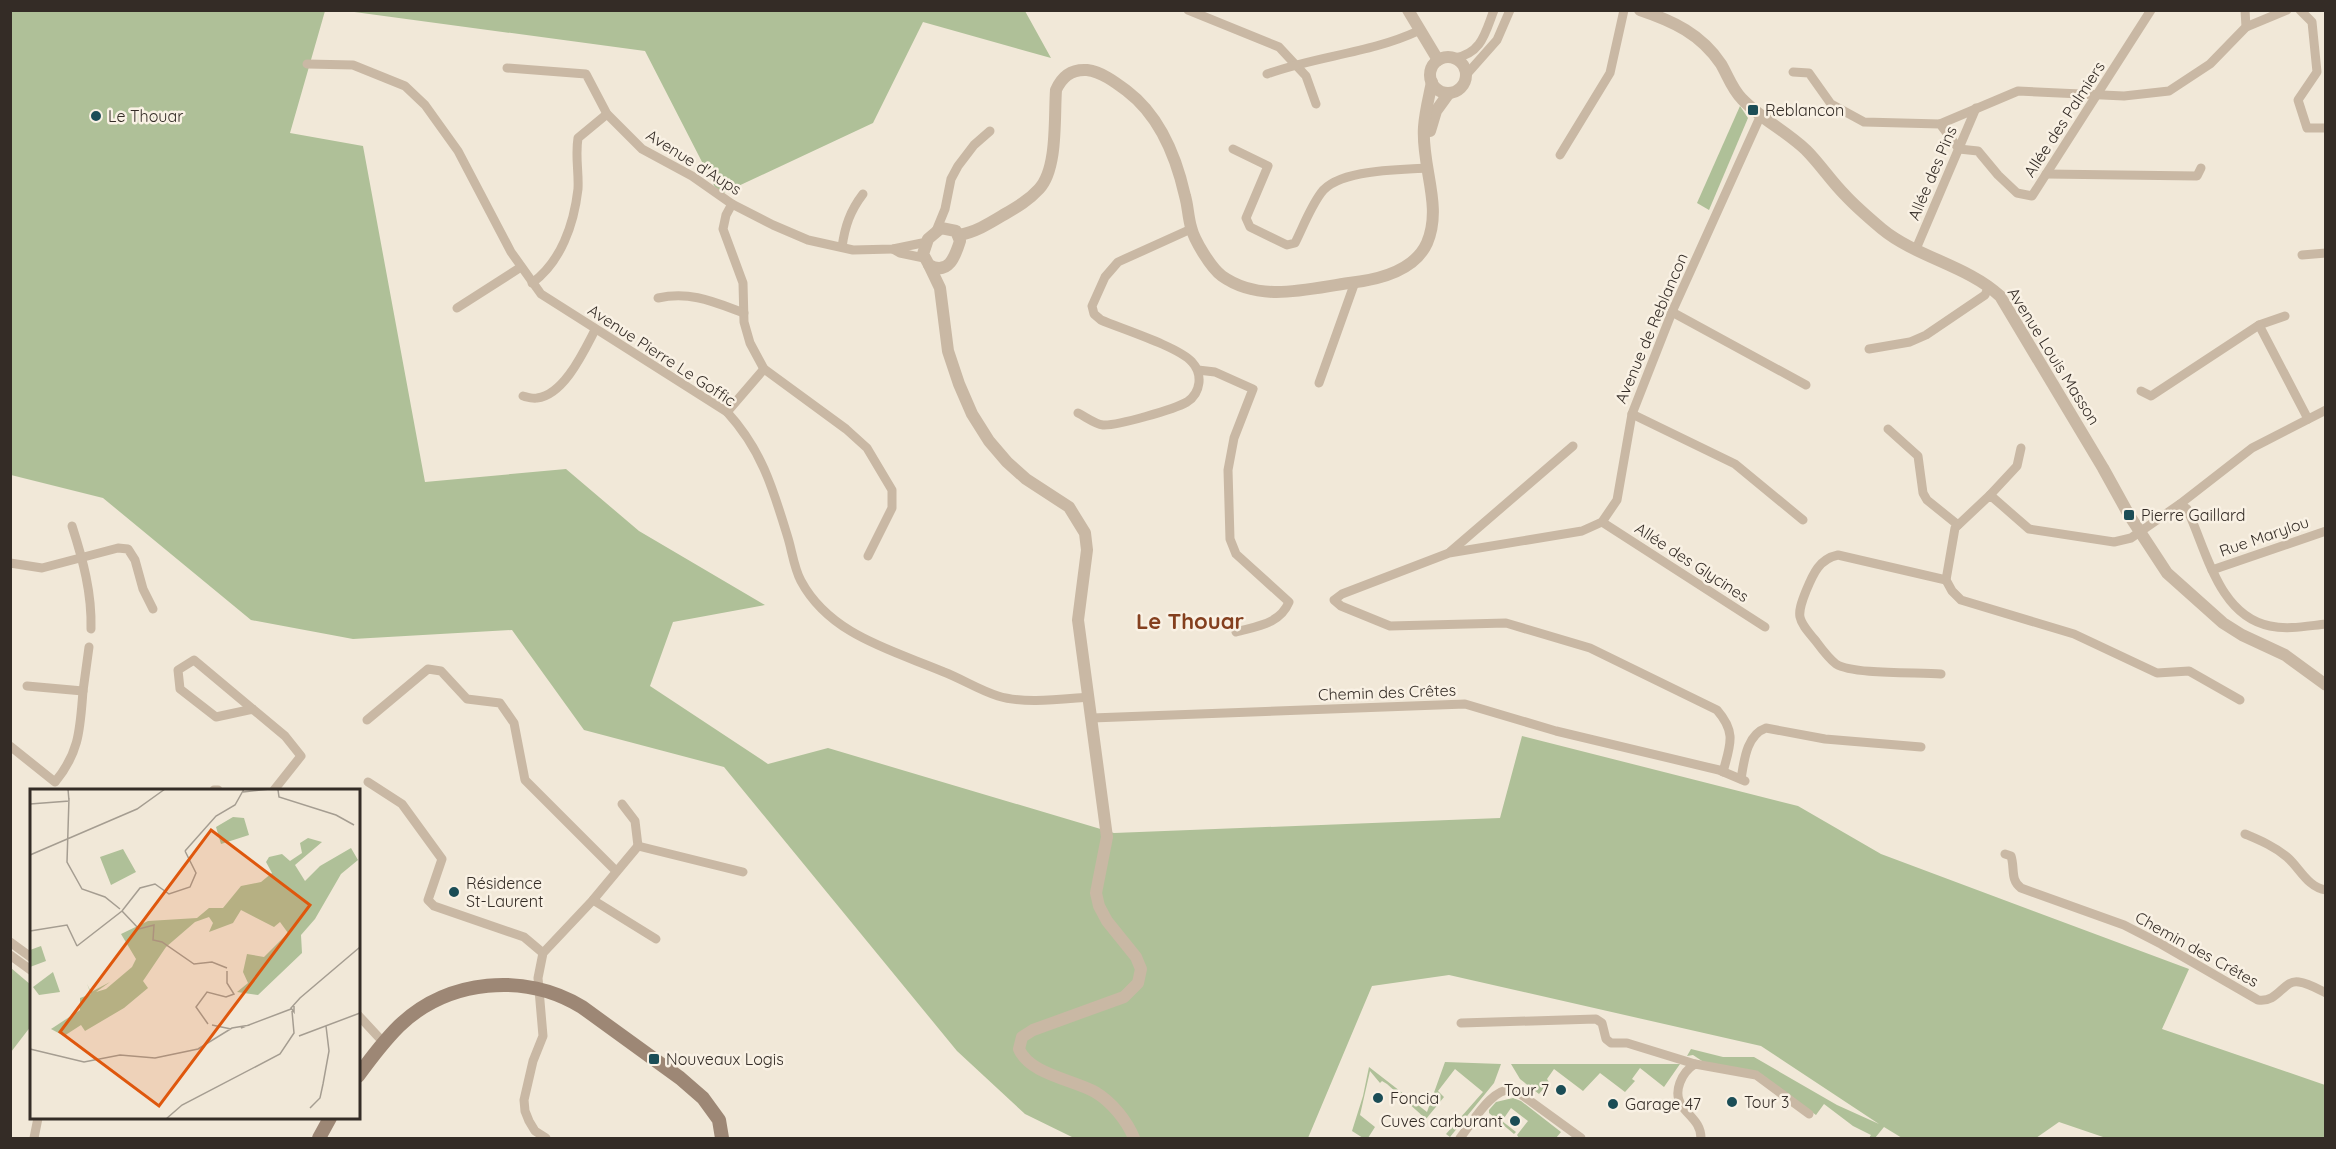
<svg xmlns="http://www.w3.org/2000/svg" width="2336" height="1149" viewBox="0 0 2336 1149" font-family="Quicksand,sans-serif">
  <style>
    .green { fill: #afc098 }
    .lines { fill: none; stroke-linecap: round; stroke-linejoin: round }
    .minor { stroke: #c9b8a4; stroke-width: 9 }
    .tertiary { stroke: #c9b8a4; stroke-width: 12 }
    .secondary { stroke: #9d8775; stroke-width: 14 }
    .poi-dot { fill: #1b4d56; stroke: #f9f1e4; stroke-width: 2 }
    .labels { text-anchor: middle; stroke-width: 5; stroke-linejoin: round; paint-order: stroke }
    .poi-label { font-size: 16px; fill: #342c26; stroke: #f9f1e4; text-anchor: start }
    .street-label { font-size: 16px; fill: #342c26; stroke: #f9f1e4 }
    .district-label { font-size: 22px; font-weight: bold; fill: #843f1e; stroke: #f9f1e4 }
    .inset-road { fill: none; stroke: #a59d91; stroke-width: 1.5 }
    .view { fill: #df570d; fill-opacity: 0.15; stroke: #df570d; stroke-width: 3 }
    .inset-edge { fill: none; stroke: #342c26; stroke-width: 3 }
  </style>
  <rect width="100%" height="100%" fill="#f1e8d8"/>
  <!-- green -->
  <g class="green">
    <path d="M10 11H325L290 133 363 146 425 482 566 469 639 531 765 605 673 622 650 686 768 764 828 748 1114 833 1500 818 1522 736 1798 806 1881 854 2189 969 2162 1029 2325 1085V1138H2106L2059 1122 2036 1138H1902L1884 1127 1875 1138H1869L1871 1135 1853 1126 1824 1104 1816 1115 1761 1074 1705 1063 1693 1055 1687 1056 1691 1049 1723 1057H1754L1837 1105 1879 1124 1761 1046 1449 975 1372 986 1308 1138H1074L1025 1114 957 1051 724 767 584 730 512 630 353 639 251 620 103 498 11 475Z"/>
    <path d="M347 11H1025L1051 58 923 22 873 123 719 195 645 51Z"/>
    <path d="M1740 106 1748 118 1709 210 1697 203Z"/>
    <path d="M11 968 31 985V1026L11 1052Z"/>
    <path d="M1445 1062 1501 1064 1494 1083 1450 1137 1446 1134 1483 1092 1455 1069 1438 1091 1444 1097 1426 1119 1387 1084 1382 1081 1380 1083 1370 1071 1360 1115 1375 1127 1368 1138H1363L1352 1131 1363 1096 1369 1067 1427 1112Z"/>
    <path d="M1511 1064H1680L1664 1087 1640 1068 1632 1079 1635 1081 1625 1092 1600 1073 1583 1091 1554 1069 1547 1079 1549 1082 1539 1094 1520 1079Z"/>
    <path d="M1513 1098 1521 1101 1561 1132 1556 1138H1519L1517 1135 1528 1121 1511 1108 1502 1121 1516 1132 1514 1134 1489 1113V1110L1496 1102Z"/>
  </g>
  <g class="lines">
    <!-- minor -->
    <g class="minor">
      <path d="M1188 10 1279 47 1306 76 1316 104"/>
      <path d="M2300 10 2312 22 2317 72 2298 100 2307 128H2326"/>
      <path d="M2246 27 2287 10"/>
      <path d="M1455 58C1482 53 1485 33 1494 10"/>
      <path d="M307 64 353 65 405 86 425 105 458 151 511 252 541 294 727 412C762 450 773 489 788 538 792 551 794 568 801 581 830 635 892 650 944 672 962 679 979 690 998 696 1023 704 1062 699 1089 697"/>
      <path d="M507 68 586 74 607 114 642 149 692 176 732 204 773 225 808 240 853 250 893 249 927 242"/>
      <path d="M1793 72 1809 73 1831 104 1864 122 1940 124 1959 149 1978 151 1998 175 2017 193 2032 196 2151 10"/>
      <path d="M1267 74C1316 56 1371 53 1418 31"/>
      <path d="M1466 75 1497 40 1510 10"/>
      <path d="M1940 124 2018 91 2124 96 2169 91 2210 64 2246 27 2245 10"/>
      <path d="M1233 149 1268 166 1246 218 1250 227 1287 245 1295 243C1303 227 1310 208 1321 193 1338 169 1400 170 1427 168"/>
      <path d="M1560 155 1610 73 1624 10"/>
      <path d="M2046 174 2197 176 2201 168"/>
      <path d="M732 204 726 215 723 229 743 283 744 322 750 343 764 369 846 429 867 448 892 490V508L868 556"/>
      <path d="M936 231 945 209 951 179 958 166 974 145 990 131"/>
      <path d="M842 247C845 226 850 211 863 194"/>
      <path d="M893 249 900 253 924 258"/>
      <path d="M1916 249 1976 108"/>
      <path d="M2302 255 2326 253"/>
      <path d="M532 283C561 262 574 224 578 189 579 172 575 156 578 138L607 114"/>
      <path d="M658 298C691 291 714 302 744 313"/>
      <path d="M457 308 521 267"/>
      <path d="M1672 312 1806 385"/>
      <path d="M2259 325 2285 316"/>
      <path d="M1869 349 1910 342 1926 335 1985 295 1989 286"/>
      <path d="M1198 370 1215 372 1253 389 1234 438 1228 470 1230 539 1236 554 1289 602C1280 624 1257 626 1236 632"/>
      <path d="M1319 383 1355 282"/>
      <path d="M2141 391 2151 396 2259 325 2308 419"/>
      <path d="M523 396C527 397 533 399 537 398 564 395 584 351 595 330"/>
      <path d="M727 412 764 369"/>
      <path d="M1078 413C1086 417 1095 424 1103 425 1117 426 1175 409 1187 402 1201 393 1203 374 1192 362 1179 347 1122 329 1101 320L1094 314 1092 306 1105 277 1118 262 1191 229"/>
      <path d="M1632 414 1735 464 1803 520"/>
      <path d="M1888 429 1918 456 1923 493 1927 500 1958 525"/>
      <path d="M1990 495 2017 466 2021 448"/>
      <path d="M2180 504 2252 448 2326 410"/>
      <path d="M1602 522 1765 627"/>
      <path d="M72 526C83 560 92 593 91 629"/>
      <path d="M1450 552 1573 446"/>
      <path d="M10 563 42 568 118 548 128 549 135 560 143 589 153 609"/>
      <path d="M2212 570 2326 531"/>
      <path d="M1946 580 1952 591 1961 600 2074 634 2157 673 2189 671 2240 700"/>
      <path d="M1941 674C1918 672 1854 675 1836 664 1828 658 1821 648 1815 640 1797 619 1796 616 1806 591 1813 574 1819 559 1838 555L1946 580 1955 528 1990 495 2029 529 2114 542 2131 538 2180 504 2187 509C2206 548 2218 616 2270 626 2288 630 2307 626 2326 624"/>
      <path d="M27 686 83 691 89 647"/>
      <path d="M253 709 216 717 180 689 178 670 194 660 285 736 301 756 274 790"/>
      <path d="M1092 718 1465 704 1556 731 1719 770 1745 781"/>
      <path d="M367 720 428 669 441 671 467 699 500 703 514 723 525 780 616 871"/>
      <path d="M10 746 55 782C80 752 80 728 83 691"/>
      <path d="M1723 772C1730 745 1737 733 1717 710L1590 648 1506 623 1390 626 1341 606 1334 600 1342 594 1449 553 1582 531 1602 522 1617 500 1632 414 1672 312 1760 117"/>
      <path d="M1741 779C1744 762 1746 735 1766 728L1825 739 1921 747"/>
      <path d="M368 782 402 804 442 859 428 900 434 906 524 937 543 953"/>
      <path d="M214 790H218"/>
      <path d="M622 804 635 821 638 846"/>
      <path d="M2245 834C2259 840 2274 846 2287 857 2299 867 2308 888 2326 890"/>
      <path d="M2005 854 2011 856C2015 868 2010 880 2021 888L2124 925 2161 944 2258 1000C2279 1003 2283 979 2299 982 2308 983 2318 989 2326 993"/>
      <path d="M593 900 656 939"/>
      <path d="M10 942 32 958"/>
      <path d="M10 955 32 971"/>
      <path d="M358 1015 384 1043"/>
      <path d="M1461 1023 1596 1019 1602 1023 1606 1039 1611 1043H1627L1695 1064"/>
      <path d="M34 1138 38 1118"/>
      <path d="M546 1138 535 1131 529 1121 525 1111 524 1100 533 1061 543 1036 538 978 543 953 593 900 638 846 743 872"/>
      <path d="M1460 1138C1473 1122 1493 1085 1515 1090L1581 1138"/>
      <path d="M1701 1138C1701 1123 1690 1117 1682 1106 1672 1092 1682 1072 1695 1064L1756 1075 1809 1114"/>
    </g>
    <!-- tertiary -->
    <g class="tertiary">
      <path d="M1408 10 1438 60"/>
      <path d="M1640 10C1673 21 1701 34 1721 64 1728 76 1732 89 1742 99 1761 119 1786 131 1806 150 1820 164 1831 181 1845 195 1856 207 1869 218 1882 229 1916 257 1968 266 2000 296L2103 468 2129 515 2167 573 2223 623 2242 635 2285 655 2326 685"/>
      <circle cx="1448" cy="75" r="18"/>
      <path d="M1430 131 1436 111 1449 93"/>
      <path d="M941 228 956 231 960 241C955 257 948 276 929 265L923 254 928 239Z"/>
      <path d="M959 235C976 232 990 223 1005 214 1017 207 1029 200 1039 189 1058 169 1054 117 1056 90 1062 76 1072 69 1087 70 1102 72 1115 82 1127 91 1160 116 1176 156 1185 196 1188 206 1188 217 1191 227 1194 240 1211 268 1222 276 1260 303 1307 289 1349 283 1377 280 1414 272 1427 243 1443 206 1421 166 1424 127 1425 112 1429 97 1432 82"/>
      <path d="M929 265 940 288 948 351 959 384 972 414 989 441 1007 462 1026 479 1069 507 1085 533 1087 550 1078 620 1107 837 1096 893 1099 906 1107 921 1136 957 1141 969 1138 983 1124 997 1033 1030 1022 1037 1019 1049C1029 1074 1074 1080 1095 1092 1112 1102 1127 1121 1134 1138"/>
    </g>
    <!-- secondary -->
    <g class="secondary">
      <path d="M358 1076C371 1058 384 1041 399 1026 448 979 525 972 582 1007L680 1078 703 1098 719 1120 722 1138"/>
      <path d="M319 1138 330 1118"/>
    </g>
  </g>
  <!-- markers -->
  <g class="poi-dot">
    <rect x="1747" y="104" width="12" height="12" rx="3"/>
    <circle cx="96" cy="116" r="6"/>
    <rect x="2123" y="509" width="12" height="12" rx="3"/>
    <circle cx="454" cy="892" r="6"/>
    <rect x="648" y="1053" width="12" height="12" rx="3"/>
    <circle cx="1561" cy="1090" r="6"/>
    <circle cx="1378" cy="1098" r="6"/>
    <circle cx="1732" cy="1102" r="6"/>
    <circle cx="1613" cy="1104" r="6"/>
    <circle cx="1515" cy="1121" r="6"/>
  </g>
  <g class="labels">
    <!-- poi labels -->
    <g class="poi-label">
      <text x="1765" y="116">Reblancon</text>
      <text x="108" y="122">Le Thouar</text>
      <text x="2141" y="521">Pierre Gaillard</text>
      <text x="466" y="889">Résidence<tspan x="466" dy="18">St-Laurent</tspan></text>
      <text x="666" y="1065">Nouveaux Logis</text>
      <text x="1549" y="1096" text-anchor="end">Tour 7</text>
      <text x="1390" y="1104">Foncia</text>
      <text x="1744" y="1108">Tour 3</text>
      <text x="1625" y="1110">Garage 47</text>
      <text x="1503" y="1127" text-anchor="end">Cuves carburant</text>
    </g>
    <!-- street labels -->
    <g class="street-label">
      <text transform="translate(2064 119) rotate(-57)" y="6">Allée des Palmiers</text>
      <text transform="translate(694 162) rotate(32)" y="6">Avenue d'Aups</text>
      <text transform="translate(1932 173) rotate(-67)" y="6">Allée des Pins</text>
      <text transform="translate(1651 328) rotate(-67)" y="6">Avenue de Reblancon</text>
      <text transform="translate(662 355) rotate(33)" y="6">Avenue Pierre Le Goffic</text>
      <text transform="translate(2054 356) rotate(58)" y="6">Avenue Louis Masson</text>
      <text transform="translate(2264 536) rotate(-19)" y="6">Rue Marylou</text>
      <text transform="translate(1692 562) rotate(33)" y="6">Allée des Glycines</text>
      <text transform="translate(1387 692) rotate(-2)" y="6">Chemin des Crêtes</text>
      <text transform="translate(2197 949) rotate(29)" y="6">Chemin des Crêtes</text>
    </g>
    <!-- district labels -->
    <g class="district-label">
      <text x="1190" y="629">Le Thouar</text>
    </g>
  </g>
  <!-- overview -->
  <g transform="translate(30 789)">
    <rect width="330" height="330" fill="#f1e8d8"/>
    <path d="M203 28 214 29 219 46 191 55 186 38ZM278 49 292 53 265 76 275 92 290 77 321 59 328 71 311 85 285 130 271 146 272 164 228 206 207 203 218 194 213 183 217 165 234 168 258 144 250 133 244 138 211 121 203 134 179 143 183 134 179 128 165 133 136 158 113 192 118 199 94 219 55 242 51 236 34 247 21 240 50 221V209L61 205 57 195 61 203 80 193 66 203 76 200 102 178 106 170 91 145 118 132 167 129 179 119H193L211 97 231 93 242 84 236 73 239 68 252 65 260 72 272 64 270 54ZM93 60 106 83 81 96 70 68ZM11 157 16 172 0 178V161ZM23 183 30 203 9 206 3 198Z" fill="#afc098"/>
    <path class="inset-road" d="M248 1 249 8 306 26 324 36M213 3 240 0M39 9 37 73 52 100 75 108 90 120M0 15 39 12 38 0M155 62 186 27 205 16 214 0M0 66 107 20 135 0M92 122 109 140 124 136 123 151 132 153 164 175 182 173 197 179M0 142 37 136 47 157M47 157 92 122 110 99 125 95 139 105 160 98 166 84 155 62M264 217V223L261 219 270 209 330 158M178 235 166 218 177 203 196 208 204 205 197 194V182M182 236 201 240M211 239 261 220M269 247 330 224M0 260 54 273 90 266 125 269 168 260 202 239 220 236M280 319 290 309 293 295 299 262 296 237M136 330 152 316 250 265 264 244 262 222"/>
    <path class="view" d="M181 41 280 116 129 317 30 243Z"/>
    <rect width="330" height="330" class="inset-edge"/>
  </g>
  <!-- border -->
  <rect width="2336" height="1149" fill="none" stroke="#342c26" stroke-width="24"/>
</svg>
